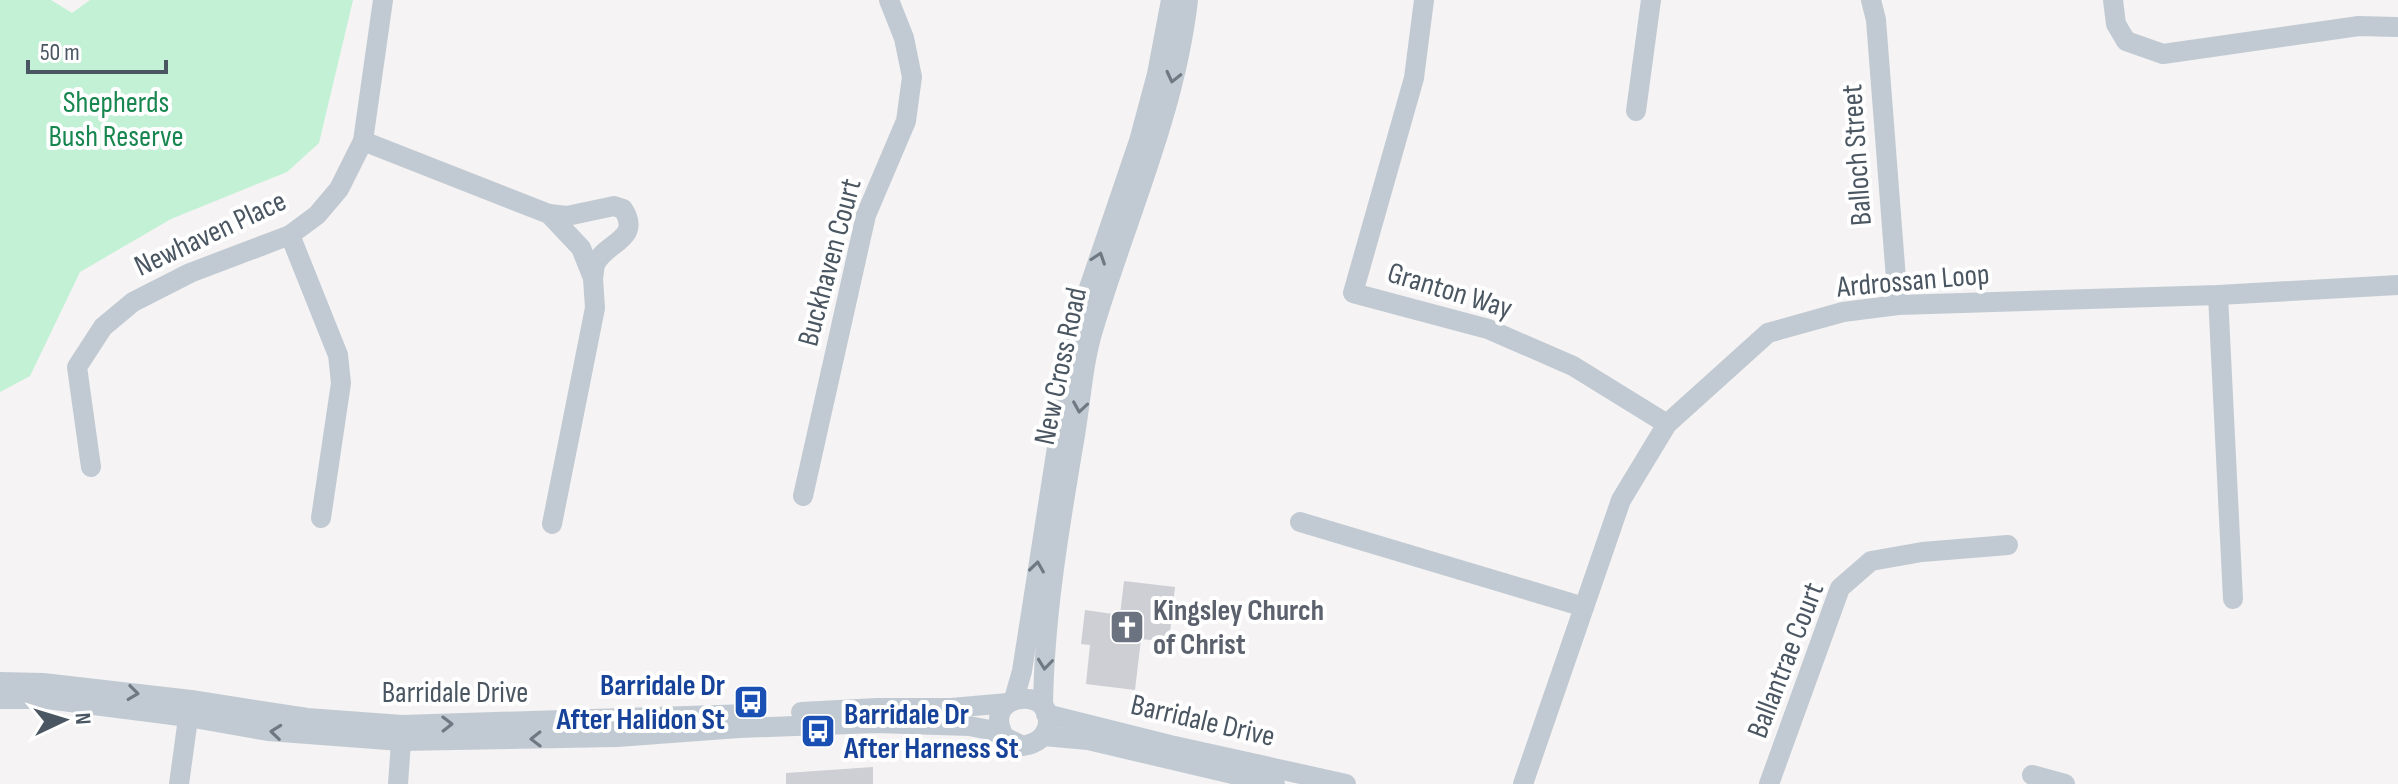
<svg xmlns="http://www.w3.org/2000/svg" width="2398" height="784" viewBox="0 0 2398 784" font-family="'Sofia Sans Condensed',sans-serif">
  <style>
    .green { fill: #c3f1d5 }
    .building { fill: #cdcfd5 }
    .lines { fill: none; stroke-linecap: round; stroke-linejoin: round }
    .minor { stroke: #c1cad2; stroke-width: 20 }
    .oneway { stroke: #6e7983 }
    .labels { text-anchor: middle; stroke-width: 8; stroke-linejoin: round; paint-order: stroke }
    .park-label { font-size: 30px; fill: #17864f; stroke: #fff }
    .street-label { font-size: 30px; fill: #4a5661; stroke: #fff }
    .worship-label { font-size: 30px; font-weight: bold; fill: #5b616d; stroke: #fff; text-anchor: start }
    .transit-label { font-size: 30px; font-weight: bold; fill: #164399; stroke: #fff; text-anchor: end }
  </style>
  <rect width="100%" height="100%" fill="#f5f3f3"/>
  <!-- green -->
  <path class="green" d="M0 0H51L72 13 90 0H353L319 143 287 172 171 219 80 272 30 376 0 392Z"/>
  <!-- building -->
  <g class="building">
    <path d="M1124 581 1175 587 1169 642 1141 639 1135 690 1086 684 1090 645 1081 644 1085 610 1120 615Z"/>
    <path d="M873 767V784H786V773Z"/>
  </g>
  <g class="lines">
    <!-- minor -->
    <g class="minor">
      <path d="M1424 0 1414 78 1353 293 1488 329 1573 366 1667 424"/>
      <path d="M1871 0 1876 20 1898 305"/>
      <path d="M2113 0 2116 24 2126 41 2163 54 2359 26 2396 27"/>
      <path d="M1636 111 1651 0"/>
      <path d="M363 141 549 214 581 248 593 278 595 308 552 524"/>
      <path d="M549 214 567 216 614 206 623 209C643 240 604 242 595 265 594 269 594 274 593 278"/>
      <path d="M290 235 338 355 341 383 321 518"/>
      <path d="M2218 295 2233 599"/>
      <path d="M91 467 77 367 103 327 133 302 190 273 290 235 317 215 339 189 363 141 383 0"/>
      <path d="M803 496 866 215 906 121 912 77 904 38 889 0"/>
      <path d="M1300 522 1584 607"/>
      <path d="M0 682 43 683 191 700 307 718 402 725 749 714"/>
      <path d="M0 699H47L188 717 268 731 401 741 617 737 739 728 876 723 969 726 990 730 1023 746C1034 744 1044 739 1047 728 1059 685 979 691 1004 736"/>
      <path d="M1014 699 1022 671 1076 326 1139 141 1157 74 1171 0"/>
      <path d="M1043 707C1044 616 1060 524 1075 435 1081 400 1083 361 1094 327 1126 219 1175 114 1188 0"/>
      <path d="M801 712 877 708H951L1008 703"/>
      <path d="M1046 714 1170 745 1346 784"/>
      <path d="M1043 736 1088 740 1275 784"/>
      <path d="M2032 775 2065 784"/>
      <path d="M179 784 190 704"/>
      <path d="M398 784 402 728"/>
      <path d="M1523 784 1621 500 1667 424 1768 333 1843 312 1898 305 2218 295 2398 285"/>
      <path d="M1769 784 1840 588 1871 561 1922 552 2008 545"/>
    </g>
  </g>
  <!-- one-way arrows -->
  <defs><path id="oneway-chevron" d="M-2-3.5L2.5 0L-2 3.5" fill="none" stroke-width="1.6" stroke-linecap="round" stroke-linejoin="round" transform="scale(2)"/></defs>
  <g class="oneway">
    <use href="#oneway-chevron" transform="translate(1173 77) rotate(103)"/>
    <use href="#oneway-chevron" transform="translate(1099 258) rotate(-71)"/>
    <use href="#oneway-chevron" transform="translate(1080 407) rotate(99)"/>
    <use href="#oneway-chevron" transform="translate(1037 567) rotate(-82)"/>
    <use href="#oneway-chevron" transform="translate(1045 664) rotate(96)"/>
    <use href="#oneway-chevron" transform="translate(133 693) rotate(7)"/>
    <use href="#oneway-chevron" transform="translate(447 724) rotate(-1)"/>
    <use href="#oneway-chevron" transform="translate(276 732) rotate(-174)"/>
    <use href="#oneway-chevron" transform="translate(536 739) rotate(179)"/>
  </g>
  <!-- icons -->
  <defs>
    <g id="church-square" transform="scale(1.8)"><rect x="-9" y="-9" width="18" height="18" rx="4" fill="#6b7280" stroke="#fff"/><path d="M-1.2-6h2.4v3.5h3.3v2.4h-3.3V6h-2.4V-.1h-3.3v-2.4h3.3Z" fill="#fff"/></g>
    <g id="bus-square" transform="scale(1.8)"><rect x="-9" y="-9" width="18" height="18" rx="4" fill="#1a4fb4" stroke="#fff"/><path d="M-5-6H5V4H4V6H2V4H-2V6H-4V4H-5ZM-3.5-4V0h7V-4ZM-3.5 1.2v1.5H-2V1.2ZM2 1.2v1.5H3.5V1.2Z" fill="#fff"/></g>
  </defs>
  <g fill-rule="evenodd">
    <use href="#church-square" x="1127" y="627"/>
    <use href="#bus-square" x="751" y="702"/>
    <use href="#bus-square" x="818" y="731"/>
  </g>
  <g class="labels">
    <!-- park labels -->
    <g class="park-label">
      <text x="116" y="112">Shepherds<tspan x="116" dy="34">Bush Reserve</tspan></text>
    </g>
    <!-- street labels -->
    <g class="street-label">
      <text transform="translate(1856 155) rotate(-94)" y="10">Balloch Street</text>
      <text transform="translate(210 233) rotate(-25)" y="10">Newhaven Place</text>
      <text transform="translate(829 262) rotate(-75)" y="10">Buckhaven Court</text>
      <text transform="translate(1913 280) rotate(-5)" y="10">Ardrossan Loop</text>
      <text transform="translate(1450 290) rotate(17)" y="10">Granton Way</text>
      <text transform="translate(1060 366) rotate(-78)" y="10">New Cross Road</text>
      <text transform="translate(1785 660) rotate(-69)" y="10">Ballantrae Court</text>
      <text x="455" y="702">Barridale Drive</text>
      <text transform="translate(1203 720) rotate(13)" y="10">Barridale Drive</text>
    </g>
    <!-- worship labels -->
    <g class="worship-label">
      <text x="1153" y="620">Kingsley Church<tspan x="1153" dy="34">of Christ</tspan></text>
    </g>
    <!-- transit labels -->
    <g class="transit-label">
      <text x="725" y="695">Barridale Dr<tspan x="725" dy="34">After Halidon St</tspan></text>
      <text x="844" y="724" text-anchor="start">Barridale Dr<tspan x="844" dy="34">After Harness St</tspan></text>
    </g>
  </g>
  <!-- north arrow -->
  <g transform="translate(64 720) rotate(86)" stroke="#ffffff" stroke-width="6" paint-order="stroke">
  <path d="M0-6L14 30L0 20L-14 30Z" fill="#4a5661"/>
  <text y="-12" font-size="22" font-weight="bold" text-anchor="middle" fill="#4a5661">N</text>
  </g>
  <!-- scale -->
  <path d="M28 60v12h138v-12" fill="none" stroke="#4a5661" stroke-width="4"/>
  <text x="40" y="60" font-size="24" fill="#4a5661" stroke="#ffffff" stroke-width="6" paint-order="stroke">50 m</text>
</svg>
